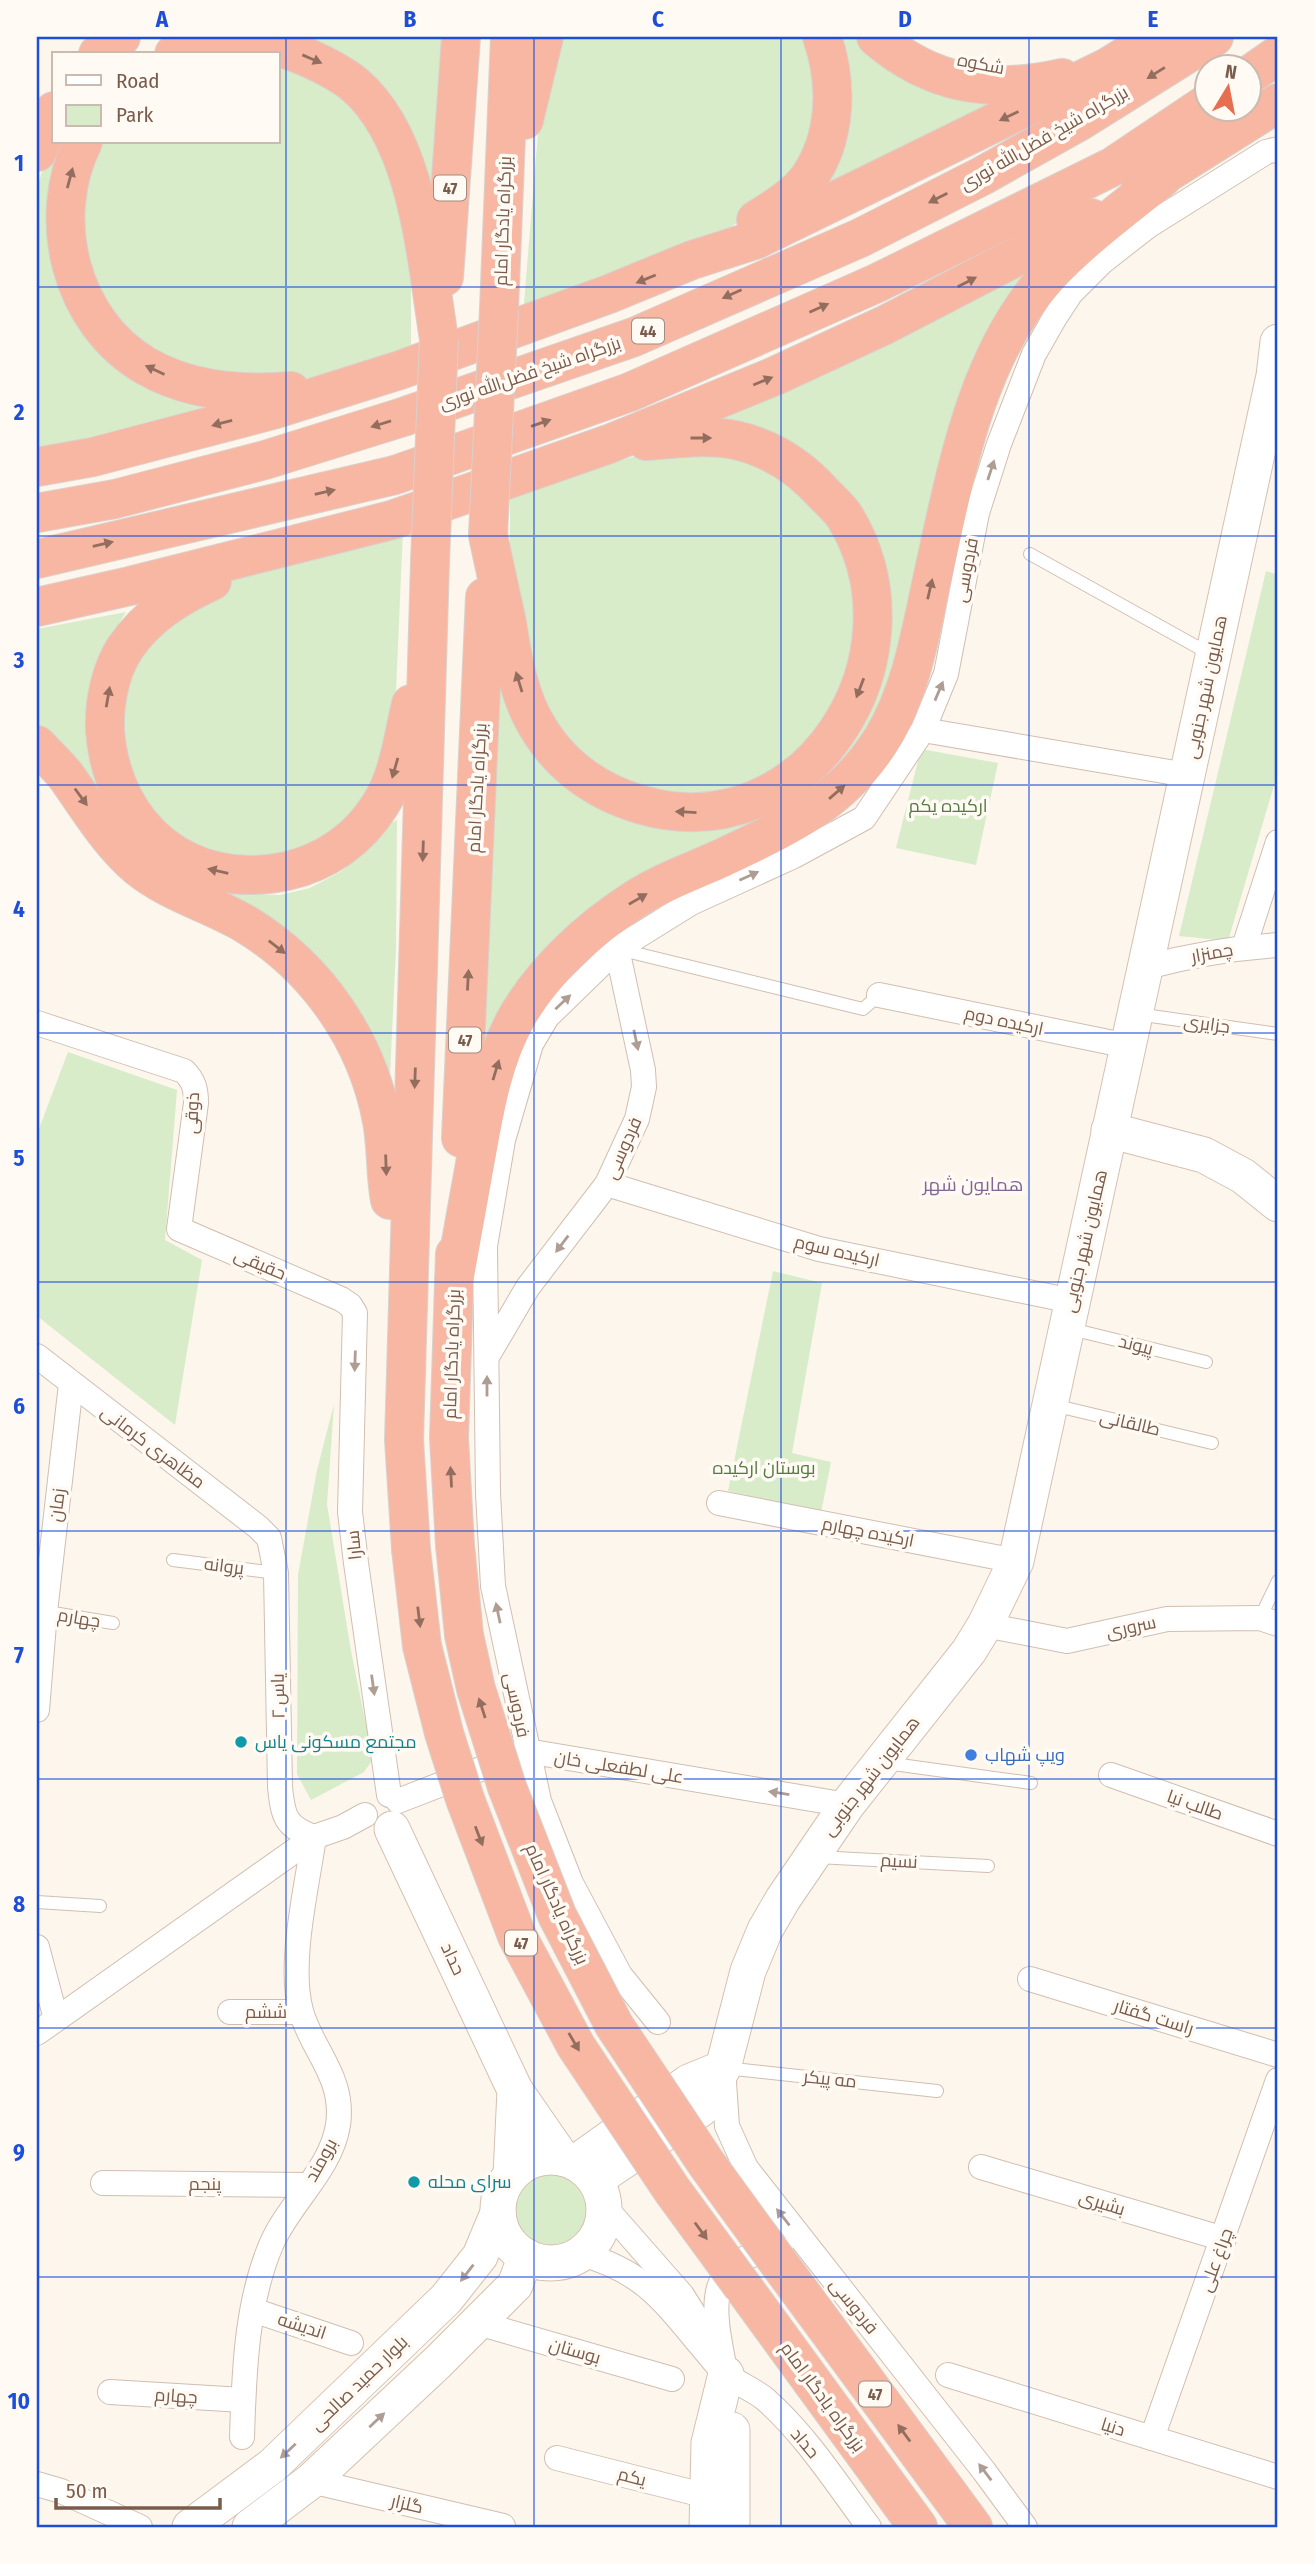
<svg xmlns="http://www.w3.org/2000/svg" width="1315" height="2564" viewBox="0 0 1315 2564" font-family="'Fira Sans Condensed',Cairo,sans-serif">
  <style>
    .green { fill: #d8ecc9 }
    .lines { fill: none; stroke-linecap: round; stroke-linejoin: round }
    .lane-casing { stroke: #d1beb0; stroke-width: 14 }
    .street-casing { stroke: #d1beb0; stroke-width: 26 }
    .secondary-casing { stroke: #d6c0b0; stroke-width: 37 }
    .highway-casing { stroke: #dad1cd; stroke-width: 40 }
    .lane { stroke: #fff; stroke-width: 12 }
    .street { stroke: #fff; stroke-width: 24 }
    .secondary { stroke: #fff; stroke-width: 35 }
    .highway { stroke: #f7b7a3; stroke-width: 38 }
    .highway-bridge-casing { stroke: #dad1cd; stroke-width: 40; stroke-linecap: butt }
    .highway-bridge { stroke: #f7b7a3; stroke-width: 38 }
    .oneway { fill: #936e5e }
    .oneway2 { fill: #af9d94 }
    .grid { fill: none; stroke: #1d4ed8; stroke-width: 2; stroke-opacity: 0.55 }
    .culture-dot { fill: #0f9aa8; stroke: #fffaf3; stroke-width: 2.5 }
    .shop-dot { fill: #3f7fe0; stroke: #fffaf3; stroke-width: 2.5 }
    .labels { text-anchor: middle; stroke-width: 7; stroke-linejoin: round; paint-order: stroke }
    .shield { fill: #fffaf3; stroke: #a28b7f; stroke-width: 2 }
    .shield-label { font-size: 16px; font-weight: bold; fill: #7a5c4d }
    .street-label { font-size: 18px; fill: #7a5c4d; stroke: #fffaf3 }
    .park-label { font-size: 18px; fill: #537a41; stroke: #fffaf3 }
    .culture-label { font-size: 18px; fill: #0d838f; stroke: #fffaf3; text-anchor: start }
    .shop-label { font-size: 18px; fill: #366cbe; stroke: #fffaf3; text-anchor: start }
    .neighbourhood-label { font-size: 19px; fill: #846695; stroke: #fffaf3 }
    .neatline { fill: none; stroke: #1d4ed8; stroke-width: 2.5 }
    .grid-label { font-size: 23px; text-anchor: middle; font-weight: bold; fill: #1d4ed8 }
  </style>
  <rect width="100%" height="100%" fill="#fdf6ec"/>
  <!-- green -->
  <g class="green">
    <path d="M286 37H449L434 253 420 184Z"/>
    <path d="M556 37H810L820 82 812 151 770 202 718 235 523 315 542 84Z"/>
    <path d="M834 37H859L1041 91 809 192Z"/>
    <path d="M278 58 323 74 375 128 411 252V360L321 380 247 385 135 347 81 263 87 157 95 142H278Z"/>
    <path d="M54 136V142H71L100 341 274 402 37 457V187Z"/>
    <path d="M1107 214 1030 284 894 693 822 794 614 901 473 1118 493 606 513 697 661 824 851 741 863 521 704 426Z"/>
    <path d="M734 452 813 500 846 551 859 623 831 716 788 765 721 794 636 790 553 735 510 610V493L639 455Z"/>
    <path d="M403 530 394 737 385 773 320 849 242 866 162 832 117 747 134 653 208 590 239 576Z"/>
    <path d="M1266 571 1278 575V772L1228 941 1179 936Z"/>
    <path d="M126 612 115 630 87 721 88 747 94 775 115 811 219 892 280 895 310 888 340 872 362 854 388 824 397 820 396 949 390 1075 369 1033 181 884 37 730V629Z"/>
    <path d="M921 749 998 763 976 865 896 848Z"/>
    <path d="M68 1052 177 1090 165 1240 202 1260 175 1425 37 1316V1134Z"/>
    <path d="M773 1271 822 1283 792 1453 831 1462 821 1513 728 1491Z"/>
    <path d="M334 1404 327 1504 351 1651 373 1759 364 1772 311 1800 297 1774 298 1575 317 1470Z"/>
    <circle cx="550" cy="2210" r="39"/>
  </g>
  <g class="lines">
    <!-- lane casing -->
    <g class="lane-casing">
      <g id="lane">
        <path d="M1030 554 1210 654"/>
        <path d="M618 949 863 1009 879 995"/>
        <path d="M1137 1014 1278 1034"/>
        <path d="M1067 1328 1206 1362"/>
        <path d="M1053 1405 1212 1443"/>
        <path d="M173 1560 276 1573"/>
        <path d="M41 1611 113 1623"/>
        <path d="M1260 1618 1278 1581"/>
        <path d="M886 1763 1031 1783"/>
        <path d="M817 1857 988 1866"/>
        <path d="M37 1902 100 1906"/>
        <path d="M725 2068 937 2091"/>
      </g>
    </g>
    <!-- street casing -->
    <g class="street-casing">
      <g id="street">
        <path d="M923 730 1187 775"/>
        <path d="M1244 947 1278 842"/>
        <path d="M1147 967C1191 955 1233 948 1278 945"/>
        <path d="M879 995 1128 1046"/>
        <path d="M37 1023 184 1071C194 1081 196 1089 196 1103L179 1229 341 1299 350 1305 355 1313 350 1512 356 1563 389 1795"/>
        <path d="M607 1184 819 1249 1072 1301"/>
        <path d="M488 1355 528 1287 607 1184 637 1119 644 1087 643 1070 617 949"/>
        <path d="M37 1356 258 1527 269 1538 276 1573 280 1787C283 1816 285 1827 314 1837"/>
        <path d="M719 1503 1016 1561"/>
        <path d="M985 1625 1067 1641 1167 1619 1260 1618 1278 1624"/>
        <path d="M37 1710 45 1612 71 1384"/>
        <path d="M1111 1775 1278 1834"/>
        <path d="M398 1801 527 1751 847 1805"/>
        <path d="M37 1947 56 2019"/>
        <path d="M1030 1979 1278 2055"/>
        <path d="M230 2012H301"/>
        <path d="M658 2022 620 1975 571 1883 539 1801 493 1586 488 1493 485 1246 503 1140 531 1044 547 1017 617 949 691 903 794 856 864 818 923 730 946 674 977 513 999 444 1034 354 1054 319 1071 293 1102 262 1148 226 1266 152 1278 149"/>
        <path d="M37 2033 314 1837 343 1827 365 1815"/>
        <path d="M723 2068 727 2126 746 2168 984 2471 1025 2527"/>
        <path d="M981 2167 1224 2239"/>
        <path d="M103 2183 308 2185"/>
        <path d="M604 2206 682 2295 702 2327"/>
        <path d="M581 2254C639 2270 660 2296 697 2341 706 2351 715 2364 725 2373 737 2384 753 2389 765 2399 806 2435 837 2484 869 2527"/>
        <path d="M253 2310 351 2343"/>
        <path d="M478 2323 672 2379"/>
        <path d="M725 2370C713 2309 701 2257 781 2249"/>
        <path d="M948 2375 1278 2477"/>
        <path d="M110 2392 243 2400"/>
        <path d="M242 2437C244 2374 246 2304 271 2245 289 2203 331 2170 338 2125 345 2077 312 2051 301 2011 288 1963 307 1887 314 1837"/>
        <path d="M1152 2438 1278 2080"/>
        <path d="M557 2458 707 2496"/>
        <path d="M311 2481 503 2526"/>
        <path d="M37 2484 61 2491 140 2527"/>
      </g>
    </g>
    <!-- secondary casing -->
    <g class="secondary-casing">
      <g id="secondary">
        <path d="M1109 1130 1204 1155 1243 1176 1278 1204"/>
        <path d="M392 1829 515 2090 562 2158"/>
        <path d="M723 2068 748 1971 765 1930 783 1899 847 1805 969 1651 985 1625 1016 1561 1274 376 1278 342"/>
        <circle cx="551" cy="2210" r="53"/>
        <path d="M575 2163 689 2082 723 2068 701 2109 595 2180"/>
        <path d="M511 2175 515 2090"/>
        <path d="M190 2527 272 2466 446 2299 480 2256 498 2213"/>
        <path d="M250 2527 311 2481 438 2362 515 2285 526 2256"/>
        <path d="M707 2527 709 2443 726 2374"/>
        <path d="M732 2527V2430"/>
      </g>
    </g>
    <!-- highway casing -->
    <g class="highway-casing">
      <g id="highway">
        <path d="M876 37C932 85 991 94 1062 78"/>
        <path d="M98 54 121 37"/>
        <path d="M174 54C221 40 259 37 304 56 322 64 341 73 355 85 419 140 426 260 439 339"/>
        <path d="M1248 76 1278 55"/>
        <path d="M524 120 544 37"/>
        <path d="M83 142C45 218 70 322 146 366 189 391 243 395 291 391"/>
        <path d="M37 152 54 111"/>
        <path d="M1140 190 1278 103"/>
        <path d="M756 220C775 208 794 197 808 179 837 138 838 83 822 37"/>
        <path d="M444 277 461 37"/>
        <path d="M499 309 510 37"/>
        <path d="M37 467 93 457 276 409 400 370 609 294 692 260 755 240 1108 67 1156 37"/>
        <path d="M37 513 115 499 265 460 403 417 634 337 860 238 982 176 1080 121 1214 37"/>
        <path d="M488 535C494 565 501 594 507 623 512 655 517 686 531 715 554 761 593 791 642 805 807 852 930 657 845 517 840 509 831 501 824 494 800 467 771 448 735 440 706 434 675 439 646 441"/>
        <path d="M37 559 395 475 630 392 877 283 1112 167 1206 104"/>
        <path d="M212 581C177 597 147 616 125 648 110 671 104 703 105 730 112 828 189 892 287 871 326 862 359 839 380 805 399 776 403 737 411 704"/>
        <path d="M37 607 130 586 392 520 609 444 775 376 885 325 1091 218"/>
        <path d="M37 745C46 755 57 765 66 776 88 807 109 843 139 868 170 893 212 904 247 925 317 968 367 1040 382 1121 387 1147 385 1174 390 1200"/>
        <path d="M461 1138 485 597"/>
        <path d="M454 1281C461 1242 468 1203 475 1164 484 1115 492 1061 517 1017 544 970 589 929 634 900 661 882 694 871 722 858 787 827 842 803 882 739 913 689 922 624 935 566 957 467 977 355 1047 277 1081 240 1124 209 1163 177"/>
        <path d="M455 1545 449 1438 455 1254"/>
        <path d="M411 1549 404 1440 430 562"/>
        <path d="M778 2262 973 2527"/>
        <path d="M743 2287 918 2527"/>
      </g>
    </g>
    <!-- lane -->
    <use href="#lane" class="lane"/>
    <!-- street -->
    <use href="#street" class="street"/>
    <!-- secondary -->
    <use href="#secondary" class="secondary"/>
    <!-- highway -->
    <use href="#highway" class="highway"/>
    <!-- highway-bridge casing -->
    <g class="highway-bridge-casing">
      <g id="highway-bridge">
        <path d="M488 535 499 309"/>
        <path d="M430 562 439 339"/>
        <path d="M455 1545 464 1635 476 1689 507 1787 557 1915 614 2025 706 2163 778 2262"/>
        <path d="M411 1549 422 1646 444 1733 465 1799 517 1936 576 2046 672 2190 743 2287"/>
      </g>
    </g>
    <!-- highway-bridge -->
    <use href="#highway-bridge" class="highway-bridge"/>
  </g>
  <!-- one-way arrows -->
  <defs><path id="oneway-solid" d="M-6-.8H1V-3.2L6.5 0L1 3.2V.8H-6Z" transform="scale(1.75)"/></defs>
  <g class="oneway">
    <use href="#oneway-solid" transform="translate(312 59) rotate(23)"/>
    <use href="#oneway-solid" transform="translate(1156 73) rotate(148)"/>
    <use href="#oneway-solid" transform="translate(1009 116) rotate(154)"/>
    <use href="#oneway-solid" transform="translate(70 178) rotate(-75)"/>
    <use href="#oneway-solid" transform="translate(938 198) rotate(153)"/>
    <use href="#oneway-solid" transform="translate(646 279) rotate(158)"/>
    <use href="#oneway-solid" transform="translate(967 282) rotate(-27)"/>
    <use href="#oneway-solid" transform="translate(732 294) rotate(156)"/>
    <use href="#oneway-solid" transform="translate(819 308) rotate(-24)"/>
    <use href="#oneway-solid" transform="translate(155 370) rotate(-155)"/>
    <use href="#oneway-solid" transform="translate(763 381) rotate(-22)"/>
    <use href="#oneway-solid" transform="translate(222 423) rotate(165)"/>
    <use href="#oneway-solid" transform="translate(541 423) rotate(-19)"/>
    <use href="#oneway-solid" transform="translate(381 424) rotate(163)"/>
    <use href="#oneway-solid" transform="translate(701 438)"/>
    <use href="#oneway-solid" transform="translate(325 492) rotate(-13)"/>
    <use href="#oneway-solid" transform="translate(103 544) rotate(-13)"/>
    <use href="#oneway-solid" transform="translate(930 589) rotate(-77)"/>
    <use href="#oneway-solid" transform="translate(519 682) rotate(-107)"/>
    <use href="#oneway-solid" transform="translate(860 688) rotate(111)"/>
    <use href="#oneway-solid" transform="translate(108 697) rotate(-80)"/>
    <use href="#oneway-solid" transform="translate(395 768) rotate(106)"/>
    <use href="#oneway-solid" transform="translate(837 792) rotate(-41)"/>
    <use href="#oneway-solid" transform="translate(81 797) rotate(54)"/>
    <use href="#oneway-solid" transform="translate(686 812) rotate(-177)"/>
    <use href="#oneway-solid" transform="translate(423 851) rotate(92)"/>
    <use href="#oneway-solid" transform="translate(218 871) rotate(-167)"/>
    <use href="#oneway-solid" transform="translate(638 899) rotate(-30)"/>
    <use href="#oneway-solid" transform="translate(277 947) rotate(38)"/>
    <use href="#oneway-solid" transform="translate(468 980) rotate(-87)"/>
    <use href="#oneway-solid" transform="translate(496 1070) rotate(-73)"/>
    <use href="#oneway-solid" transform="translate(415 1078) rotate(92)"/>
    <use href="#oneway-solid" transform="translate(386 1165) rotate(88)"/>
    <use href="#oneway-solid" transform="translate(451 1477) rotate(-93)"/>
    <use href="#oneway-solid" transform="translate(419 1617) rotate(83)"/>
    <use href="#oneway-solid" transform="translate(482 1708) rotate(-108)"/>
    <use href="#oneway-solid" transform="translate(479 1836) rotate(69)"/>
    <use href="#oneway-solid" transform="translate(574 2042) rotate(60)"/>
    <use href="#oneway-solid" transform="translate(701 2231) rotate(54)"/>
    <use href="#oneway-solid" transform="translate(904 2433) rotate(-126)"/>
  </g>
  <g class="oneway2">
    <use href="#oneway-solid" transform="translate(991 470) rotate(-72)"/>
    <use href="#oneway-solid" transform="translate(939 691) rotate(-67)"/>
    <use href="#oneway-solid" transform="translate(749 876) rotate(-24)"/>
    <use href="#oneway-solid" transform="translate(563 1002) rotate(-43)"/>
    <use href="#oneway-solid" transform="translate(636 1040) rotate(78)"/>
    <use href="#oneway-solid" transform="translate(562 1244) rotate(127)"/>
    <use href="#oneway-solid" transform="translate(355 1361) rotate(92)"/>
    <use href="#oneway-solid" transform="translate(487 1386) rotate(-90)"/>
    <use href="#oneway-solid" transform="translate(498 1613) rotate(-102)"/>
    <use href="#oneway-solid" transform="translate(373 1685) rotate(82)"/>
    <use href="#oneway-solid" transform="translate(779 1793) rotate(-171)"/>
    <use href="#oneway-solid" transform="translate(783 2217) rotate(-128)"/>
    <use href="#oneway-solid" transform="translate(467 2273) rotate(128)"/>
    <use href="#oneway-solid" transform="translate(377 2420) rotate(-43)"/>
    <use href="#oneway-solid" transform="translate(288 2451) rotate(137)"/>
    <use href="#oneway-solid" transform="translate(985 2472) rotate(-127)"/>
  </g>
  <!-- grid -->
  <path class="grid" d="M286 37V2527M534 37V2527M781 37V2527M1029 37V2527M37 287H1278M37 536H1278M37 785H1278M37 1033H1278M37 1282H1278M37 1531H1278M37 1779H1278M37 2028H1278M37 2277H1278"/>
  <!-- markers -->
  <g class="culture-dot">
    <circle cx="241" cy="1742" r="7"/>
    <circle cx="414" cy="2182" r="7"/>
  </g>
  <circle class="shop-dot" cx="971" cy="1755" r="7"/>
  <g class="labels">
    <!-- shield labels -->
    <g class="shield">
      <rect x="434" y="175.5" width="32" height="25" rx="5"/>
      <rect x="632" y="318.5" width="32" height="25" rx="5"/>
      <rect x="449" y="1027.5" width="32" height="25" rx="5"/>
      <rect x="505" y="1930.5" width="32" height="25" rx="5"/>
      <rect x="859" y="2381.5" width="32" height="25" rx="5"/>
    </g>
    <g class="shield-label">
      <text x="450" y="194">47</text>
      <text x="648" y="337">44</text>
      <text x="465" y="1046">47</text>
      <text x="521" y="1949">47</text>
      <text x="875" y="2400">47</text>
    </g>
    <!-- street labels -->
    <g class="street-label">
      <text transform="translate(981 64) rotate(11)" y="6">شکوه</text>
      <text transform="translate(1044 138) rotate(-30)" y="6">بزرگراه شیخ فضل‌الله نوری</text>
      <text transform="translate(503 221) rotate(-88)" y="6">بزرگراه یادگار امام</text>
      <text transform="translate(530 373) rotate(-19)" y="6">بزرگراه شیخ فضل‌الله نوری</text>
      <text transform="translate(966 570) rotate(-79)" y="6">فردوسی</text>
      <text transform="translate(1206 687) rotate(-78)" y="6">همایون‌ شهر جنوبی</text>
      <text transform="translate(477 788) rotate(-87)" y="6">بزرگراه یادگار امام</text>
      <text transform="translate(1212 953) rotate(-10)" y="6">چمنزار</text>
      <text transform="translate(1004 1021) rotate(12)" y="6">ارکیده دوم</text>
      <text transform="translate(1207 1024) rotate(8)" y="6">جزایری</text>
      <text transform="translate(192 1113) rotate(-87)" y="6">ذوقی</text>
      <text transform="translate(623 1148) rotate(-66)" y="6">فردوسی</text>
      <text transform="translate(1085 1241) rotate(-77)" y="6">همایون‌ شهر جنوبی</text>
      <text transform="translate(837 1251) rotate(13)" y="6">ارکیده سوم</text>
      <text transform="translate(260 1264) rotate(23)" y="6">حقیقی</text>
      <text transform="translate(1136 1345) rotate(14)" y="6">پیوند</text>
      <text transform="translate(452 1354) rotate(-88)" y="6">بزرگراه یادگار امام</text>
      <text transform="translate(1130 1423) rotate(13)" y="6">طالقانی</text>
      <text transform="translate(153 1447) rotate(37)" y="6">مظاهری کرمانی</text>
      <text transform="translate(57 1505) rotate(-83)" y="6">زمان</text>
      <text transform="translate(868 1532) rotate(11)" y="6">ارکیده چهارم</text>
      <text transform="translate(354 1545) rotate(-96)" y="6">سارا</text>
      <text transform="translate(224 1566) rotate(7)" y="6">پروانه</text>
      <text transform="translate(79 1618) rotate(9)" y="6">چهارم</text>
      <text transform="translate(1131 1627) rotate(-12)" y="6">سروری</text>
      <text transform="translate(278 1696) rotate(-91)" y="6">یاس ۲</text>
      <text transform="translate(517 1705) rotate(78)" y="6">فردوسی</text>
      <text transform="translate(619 1767) rotate(9)" y="6">علی لطفعلی خان</text>
      <text transform="translate(871 1776) rotate(-52)" y="6">همایون‌ شهر جنوبی</text>
      <text transform="translate(1195 1805) rotate(19)" y="6">طالب‌ نیا</text>
      <text transform="translate(899 1861) rotate(3)" y="6">نسیم</text>
      <text transform="translate(557 1904) rotate(66)" y="6">بزرگراه یادگار امام</text>
      <text transform="translate(453 1959) rotate(65)" y="6">حداد</text>
      <text x="266" y="2018">ششم</text>
      <text transform="translate(1154 2017) rotate(17)" y="6">راست گفتار</text>
      <text transform="translate(830 2079) rotate(6)" y="6">مه‌ پیکر</text>
      <text transform="translate(321 2160) rotate(-61)" y="6">برومند</text>
      <text x="205" y="2190">پنجم</text>
      <text transform="translate(1102 2203) rotate(17)" y="6">بشیری</text>
      <text transform="translate(1216 2260) rotate(-70)" y="6">چراغ‌ علی</text>
      <text transform="translate(854 2306) rotate(51)" y="6">فردوسی</text>
      <text transform="translate(302 2326) rotate(18)" y="6">اندیشه</text>
      <text transform="translate(575 2351) rotate(16)" y="6">بوستان</text>
      <text transform="translate(359 2383) rotate(-44)" y="6">بلوار حمید صالحی</text>
      <text transform="translate(176 2396) rotate(4)" y="6">چهارم</text>
      <text transform="translate(823 2397) rotate(54)" y="6">بزرگراه یادگار امام</text>
      <text transform="translate(1113 2427) rotate(17)" y="6">دنیا</text>
      <text transform="translate(805 2443) rotate(50)" y="6">حداد</text>
      <text transform="translate(632 2477) rotate(14)" y="6">یکم</text>
      <text transform="translate(407 2504) rotate(13)" y="6">گلزار</text>
    </g>
    <!-- park labels -->
    <g class="park-label">
      <text x="948" y="812">ارکیده یکم</text>
      <text x="764" y="1474">بوستان ارکیده</text>
    </g>
    <!-- culture labels -->
    <g class="culture-label">
      <text x="255" y="1748">مجتمع مسکونی یاس</text>
      <text x="428" y="2188">سرای محله</text>
    </g>
    <!-- shop labels -->
    <g class="shop-label">
      <text x="985" y="1761">ویپ شهاب</text>
    </g>
    <!-- neighbourhood labels -->
    <g class="neighbourhood-label">
      <text x="973" y="1191">همایون شهر</text>
    </g>
  </g>
  <!-- border -->
  <rect width="1315" height="2564" fill="none" stroke="#fffaf3" stroke-width="77"/>
  <!-- legend -->
  <rect x="52" y="52" width="228" height="91" fill="#fffaf3" stroke="#cabbb1" stroke-width="2"/>
  <rect x="66" y="75" width="35" height="10" fill="#ffffff" stroke="#cabbb1" stroke-width="2"/>
  <text x="116" y="88" font-size="21" fill="#7a5c4d">Road</text>
  <rect x="66" y="105" width="35" height="21" fill="#d8ecc9" stroke="#cabbb1" stroke-width="2"/>
  <text x="116" y="122" font-size="21" fill="#7a5c4d">Park</text>
  <!-- north arrow -->
  <g transform="translate(1228 88) rotate(10)"><circle r="33" fill="#fffaf3" stroke="#cabbb1" stroke-width="2"/>
  <path d="M0-5L12 26L0 18L-12 26Z" fill="#e76f51"/>
  <text y="-10" font-size="19" font-weight="bold" text-anchor="middle" fill="#7a5c4d">N</text>
  </g>
  <!-- scale -->
  <path d="M56 2498v10h164v-10" fill="none" stroke="#7a5c4d" stroke-width="3.5"/>
  <text x="66" y="2498" font-size="21" fill="#7a5c4d" stroke="#fffaf3" stroke-width="5" paint-order="stroke">50 m</text>
  <rect x="38" y="38" width="1238" height="2488" class="neatline"/>
  <g class="grid-label">
    <text x="162" y="27">A</text>
    <text x="410" y="27">B</text>
    <text x="658" y="27">C</text>
    <text x="905" y="27">D</text>
    <text x="1153" y="27">E</text>
    <text x="19" y="171">1</text>
    <text x="19" y="420">2</text>
    <text x="19" y="668">3</text>
    <text x="19" y="917">4</text>
    <text x="19" y="1166">5</text>
    <text x="19" y="1414">6</text>
    <text x="19" y="1663">7</text>
    <text x="19" y="1912">8</text>
    <text x="19" y="2160">9</text>
    <text x="19" y="2409">10</text>
  </g>
</svg>
